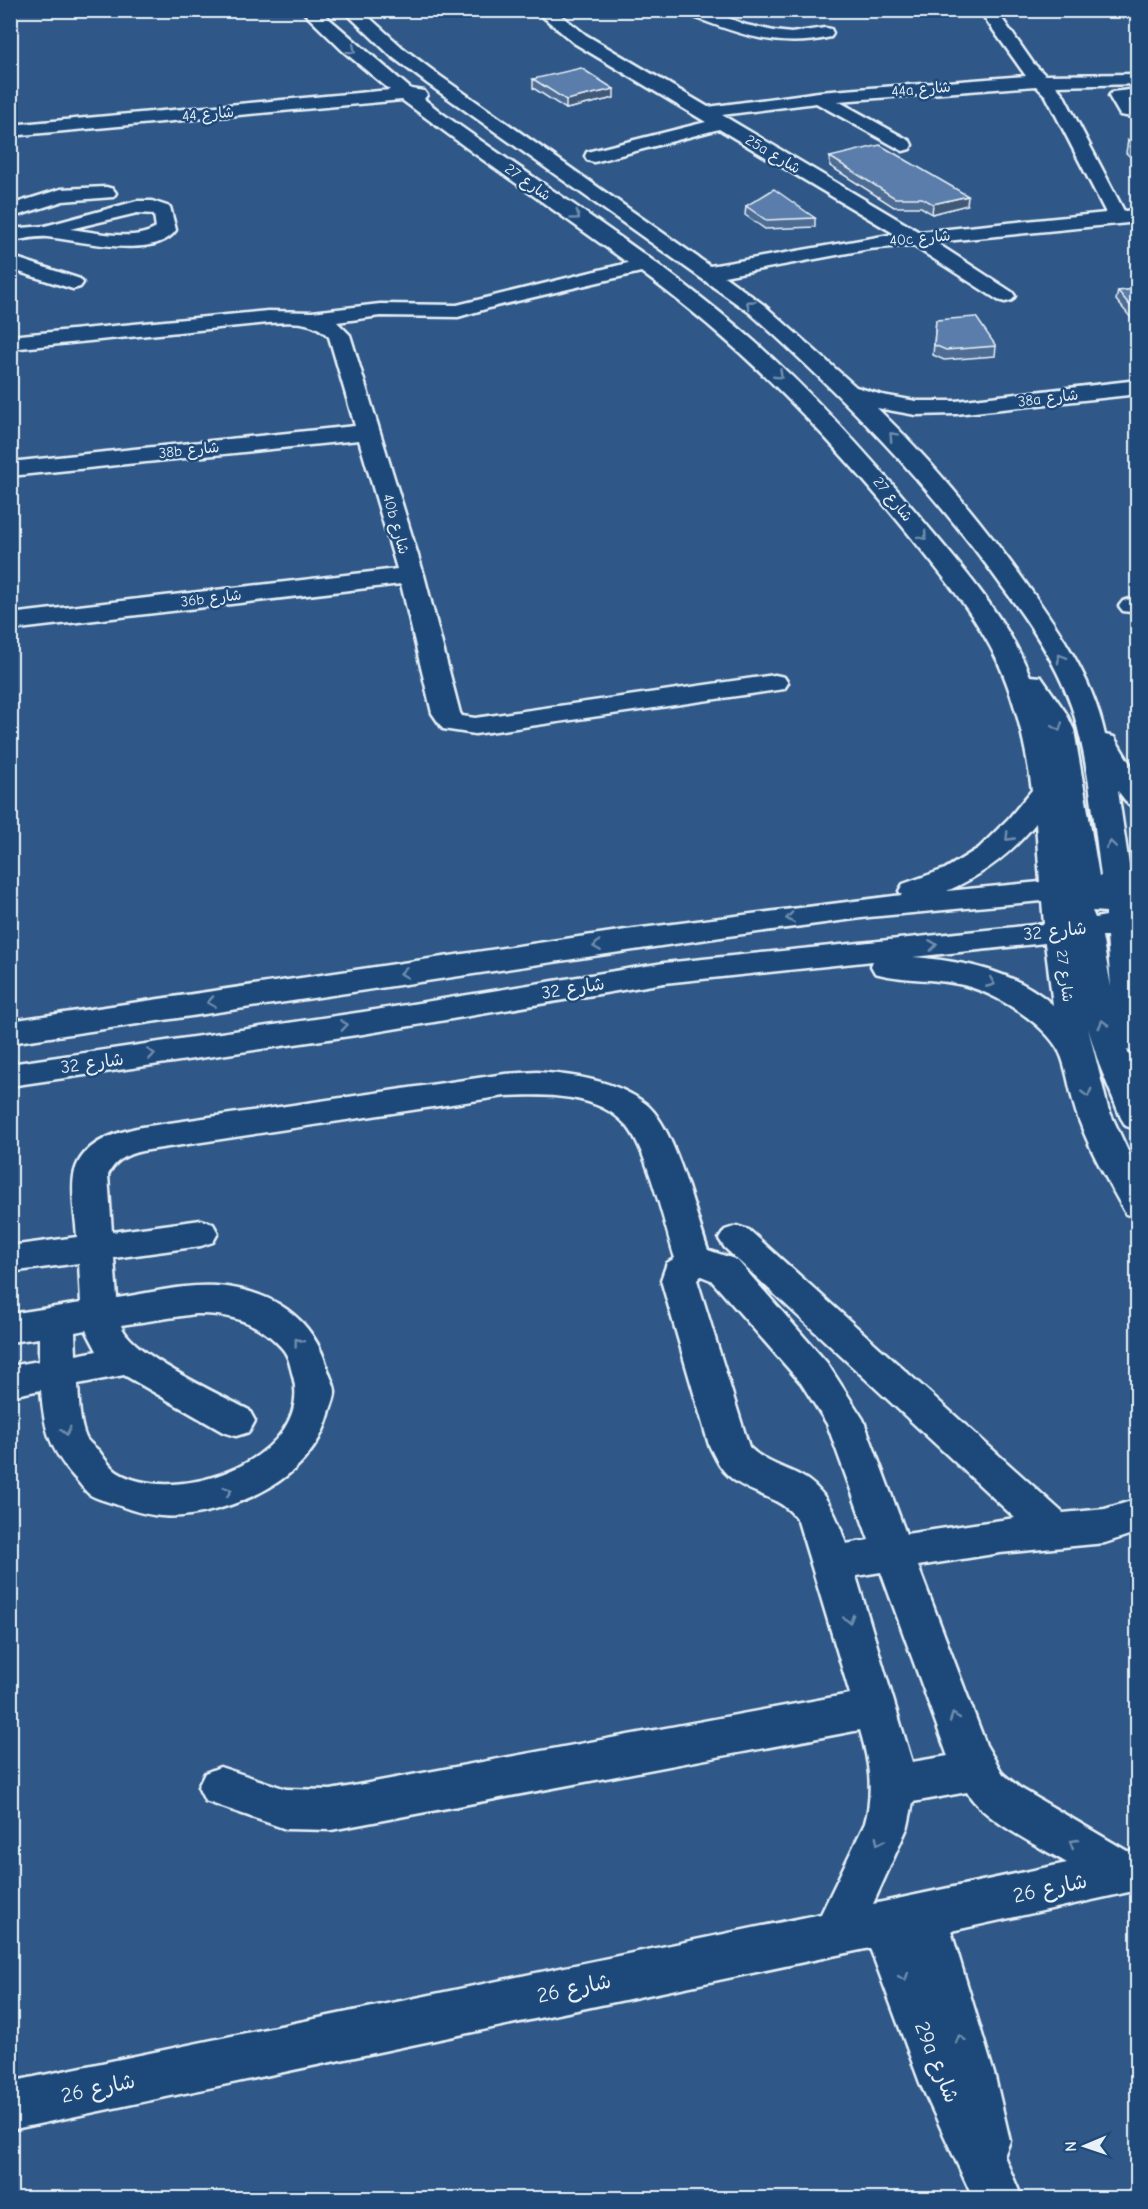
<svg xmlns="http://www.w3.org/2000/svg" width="1148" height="2209" viewBox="0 0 1148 2209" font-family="'Comic Neue','Playpen Sans Arabic',sans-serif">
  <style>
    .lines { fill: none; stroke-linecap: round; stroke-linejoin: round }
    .minor-casing { stroke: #e8f1f8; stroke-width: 5 }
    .minor { fill: #1f4a7a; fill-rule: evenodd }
    .wall { fill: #4d6c93; stroke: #e8f1f8; stroke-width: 1.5 }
    .shaded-wall { fill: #3f5878; stroke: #e8f1f8; stroke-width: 1.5 }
    .building { fill: #5a7dab; stroke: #e8f1f8; stroke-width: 1.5 }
    .oneway { stroke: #6f8dac }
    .labels { text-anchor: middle; stroke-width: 5; stroke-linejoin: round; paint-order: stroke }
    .far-street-label { font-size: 15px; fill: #e8f1f8; stroke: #1f4a7a }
    .street-label { font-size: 18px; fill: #e8f1f8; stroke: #1f4a7a }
    .near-street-label { font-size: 21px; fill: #e8f1f8; stroke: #1f4a7a }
  </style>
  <rect width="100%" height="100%" fill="#2f5888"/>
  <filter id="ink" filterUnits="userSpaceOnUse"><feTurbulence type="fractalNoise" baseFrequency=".0167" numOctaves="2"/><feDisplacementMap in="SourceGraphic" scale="12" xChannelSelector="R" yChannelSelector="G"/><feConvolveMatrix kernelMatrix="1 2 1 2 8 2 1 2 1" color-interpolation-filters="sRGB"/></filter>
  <g filter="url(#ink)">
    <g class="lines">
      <!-- minor casing -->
      <g class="minor-casing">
        <g id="minor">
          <path d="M301 10H319L411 89 424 91 427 95 424 99 443 114C542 185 647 250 740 329 808 387 868 454 925 523 964 570 1007 618 1030 676L1041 677 1066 713 1074 730 1099 876H1101C1094 821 1089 764 1073 711 1059 667 1031 625 1004 589 931 486 844 397 750 313L428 84 391 56 343 10H361L403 48 440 76 710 266 895 234 719 129 594 162 587 160 585 156 587 152 706 122 574 43 535 10H554L586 35 708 107 819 92 1026 76 979 10H996L1033 63 1045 75 1138 74V84L1056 86 1063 94 1124 211 1138 210V222L935 242 1012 292 1015 296 1012 300 1005 302 998 300 912 245 869 249 724 276 764 305 856 387 882 395 916 401H956L1138 380V394L956 414 916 415 877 408C930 459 977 516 1020 575 1055 624 1092 675 1105 735L1114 737 1138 777V807L1128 804 1118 791 1130 872 1138 871V889L1133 890 1138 912V1053L1127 1050 1138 1079V1130L1126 1126 1121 1118 1099 1064 1088 1028 1108 1108 1138 1173V1218L1126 1214C1109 1183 1091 1153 1079 1120 1071 1100 1069 1078 1062 1058 1051 1027 1000 996 970 987 939 977 906 982 875 973L871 966 873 961 664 983 363 1034 10 1086V1064L363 1012 664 963 1044 924 1042 901 869 917 728 936 10 1043V1021L626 930 902 895 899 891 903 884 945 869 979 848 1008 819 1032 790C1026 746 1016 702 998 662 976 614 940 573 907 532 828 435 743 346 641 272L496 306 458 317 380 316 337 322 350 335 424 575 460 713 462 716 475 718 775 675 784 677 788 683 784 689 475 734 443 729 432 713 401 584 10 630V614L397 569 359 440 10 476V462L355 426 329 337C313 319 289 322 268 323L10 349V336L268 311 312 312 380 304 457 305 628 263 475 154 402 100 10 136V125L390 90 343 51ZM1036 86 1046 96 1106 213 919 232 722 115 816 103 903 151 910 149 912 145 910 141 838 101ZM1036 823 1040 882 947 891C983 875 1011 854 1036 823ZM1092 911 1106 912V916L1095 918ZM1102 936H1107L1111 987ZM1045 943 1053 1005C1016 971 962 961 913 957Z"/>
          <path d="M684 10H708L746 25 774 31 791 33 825 28 831 29 833 33 831 37C777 50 736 33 686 14Z"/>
          <path d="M1138 89V99L1129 100 1133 107H1138V118L1120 115 1109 96 1112 92Z"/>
          <path d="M106 187 113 189 116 193 113 197 63 201 10 218V205L61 189Z"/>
          <path d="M137 201H152L170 207 176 230C155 261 78 240 47 237 36 236 22 240 10 241V229L45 226ZM137 213 154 214 156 228C134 242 95 232 70 229Z"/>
          <path d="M10 256 80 279 83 283 80 287 73 289 10 269Z"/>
          <path d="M1138 597V613L1123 611 1119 606 1123 601Z"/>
          <path d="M537 1072C573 1075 616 1080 646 1104 675 1127 695 1213 708 1250L737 1260 827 1363 863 1419 906 1534 1015 1518 725 1248 719 1239 725 1230 737 1226 749 1230 1063 1513 1105 1509 1138 1499V1532L1105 1543 1000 1553 918 1566 986 1745 1003 1774 1020 1788 1127 1851 1138 1852V1890L951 1931 995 2077 1010 2141 1004 2156 1022 2198H973L920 2083 870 1948 10 2130V2082L821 1914 865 1823C874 1791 869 1761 860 1730L331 1830 286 1829 205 1801 198 1787 205 1773 220 1767 286 1789 331 1790 850 1694 798 1521C782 1495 751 1496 730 1477 720 1469 715 1457 709 1445L661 1280 667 1263 675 1258C665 1226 646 1146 626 1125 598 1093 544 1094 505 1096L142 1151C127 1154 114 1161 108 1175L112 1232 201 1220 213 1224 218 1233 213 1242 201 1246 114 1258 117 1298C150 1293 183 1284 216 1286 271 1290 313 1317 328 1370 330 1377 335 1385 335 1392 335 1399 330 1408 329 1414 315 1465 269 1494 221 1508 180 1520 155 1520 115 1504 107 1501 96 1499 89 1494 84 1490 79 1482 74 1477 49 1448 44 1428 41 1390L10 1396V1366L39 1361V1338L10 1342V1314L81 1303 79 1263 10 1272V1246L77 1237C76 1219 71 1193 74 1176 79 1144 115 1132 142 1127L505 1074ZM701 1276 711 1280 801 1383 827 1424 869 1540 846 1544C837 1517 826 1488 799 1475 781 1466 764 1462 749 1447L697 1280ZM195 1314C228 1313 258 1321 281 1347 289 1355 290 1366 293 1376 315 1457 177 1509 117 1472 110 1467 104 1458 99 1451 95 1447 89 1443 86 1438 79 1423 79 1400 78 1384L124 1375 223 1432 236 1436 249 1432 255 1421 249 1410C221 1395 130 1354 121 1325ZM86 1330 97 1351 76 1355 75 1332ZM881 1572 947 1754 948 1756 912 1762 856 1576ZM967 1792C983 1820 1039 1846 1067 1863L873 1904 908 1826 913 1802Z"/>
        </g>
      </g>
      <!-- minor -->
      <use href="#minor" class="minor"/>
    </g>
    <!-- wall -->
    <g class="wall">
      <path d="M533 79 614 98 566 109 533 88Z"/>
      <path d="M1137 139V163L1126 153 1128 140Z"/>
      <path d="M830 157 967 205 932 214 921 207H894L830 166Z"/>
      <path d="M746 206 815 218V227L765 229 745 215Z"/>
      <path d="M1137 289V325L1116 300 1118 291Z"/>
      <path d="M936 320 996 346 995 356 944 360 933 355Z"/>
    </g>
    <!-- shaded-wall -->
    <g class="shaded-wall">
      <path d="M614 89V98L566 109V100Z"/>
      <path d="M968 196 967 205 932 214 933 204Z"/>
    </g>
    <!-- building -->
    <g class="building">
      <path d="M581 68 614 89 566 100 533 79Z"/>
      <path d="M1137 139V148L1128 140Z"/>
      <path d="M880 145 968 196 933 204 922 198H895L830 157Z"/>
      <path d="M774 189 815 218 766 220 746 206Z"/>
      <path d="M1137 289V314L1118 291Z"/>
      <path d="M976 317 996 346 946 350 934 345 936 320Z"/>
    </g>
    <!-- one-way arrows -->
    <defs><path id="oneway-chevron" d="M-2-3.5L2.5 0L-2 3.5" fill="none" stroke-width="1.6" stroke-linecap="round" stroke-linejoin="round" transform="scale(1.5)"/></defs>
    <g class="oneway">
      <use href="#oneway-chevron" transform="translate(352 50) rotate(40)"/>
      <use href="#oneway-chevron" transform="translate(576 216) rotate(36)"/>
      <use href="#oneway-chevron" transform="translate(750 304) rotate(-144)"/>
      <use href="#oneway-chevron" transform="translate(779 375) rotate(44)"/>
      <use href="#oneway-chevron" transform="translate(893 436) rotate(-133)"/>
      <use href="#oneway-chevron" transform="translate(923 536) rotate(50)"/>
      <use href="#oneway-chevron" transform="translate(1061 658) rotate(-120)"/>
      <use href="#oneway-chevron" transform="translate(1058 727) rotate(70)"/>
      <use href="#oneway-chevron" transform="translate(1009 837) rotate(134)"/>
      <use href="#oneway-chevron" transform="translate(1111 845) rotate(-98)"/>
      <use href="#oneway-chevron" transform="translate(790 918) rotate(172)"/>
      <use href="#oneway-chevron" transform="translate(933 945) rotate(-7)"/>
      <use href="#oneway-chevron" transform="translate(597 946) rotate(172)"/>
      <use href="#oneway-chevron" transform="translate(404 973) rotate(172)"/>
      <use href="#oneway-chevron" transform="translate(991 983) rotate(22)"/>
      <use href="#oneway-chevron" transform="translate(211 1002) rotate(171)"/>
      <use href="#oneway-chevron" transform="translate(1103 1024) rotate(-105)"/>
      <use href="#oneway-chevron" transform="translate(344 1025) rotate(-8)"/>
      <use href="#oneway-chevron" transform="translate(151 1054) rotate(-8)"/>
      <use href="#oneway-chevron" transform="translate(1087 1093) rotate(75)"/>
      <use href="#oneway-chevron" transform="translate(298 1342) rotate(-127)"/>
      <use href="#oneway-chevron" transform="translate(66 1431) rotate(76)"/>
      <use href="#oneway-chevron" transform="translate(228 1491) rotate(-19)"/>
      <use href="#oneway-chevron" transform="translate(849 1619) rotate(74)"/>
      <use href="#oneway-chevron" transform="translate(954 1717) rotate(-110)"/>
      <use href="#oneway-chevron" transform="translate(879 1841) rotate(115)"/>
      <use href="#oneway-chevron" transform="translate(1073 1843) rotate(-149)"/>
      <use href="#oneway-chevron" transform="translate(904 1977) rotate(70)"/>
      <use href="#oneway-chevron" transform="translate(960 2039) rotate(-106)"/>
    </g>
  </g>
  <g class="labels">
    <!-- far-street labels -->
    <g class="far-street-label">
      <text transform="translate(921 89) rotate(-5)" y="5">44a شارع</text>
      <text transform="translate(208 114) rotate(-5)" y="5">شارع 44</text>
      <text transform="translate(773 154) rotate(31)" y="5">25a شارع</text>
      <text transform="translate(528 182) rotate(36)" y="5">شارع 27</text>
      <text transform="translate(920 238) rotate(-5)" y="5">40c شارع</text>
      <text transform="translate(1048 398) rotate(-7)" y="5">38a شارع</text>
      <text transform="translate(189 450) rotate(-6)" y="5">38b شارع</text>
      <text transform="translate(893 499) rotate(51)" y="5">شارع 27</text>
      <text transform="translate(396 524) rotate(74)" y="5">40b شارع</text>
      <text transform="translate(211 598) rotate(-7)" y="5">36b شارع</text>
      <text transform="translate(1065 976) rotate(83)" y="5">شارع 27</text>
    </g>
    <!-- street labels -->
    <g class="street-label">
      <text transform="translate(1055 931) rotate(-6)" y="6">شارع 32</text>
      <text transform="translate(573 988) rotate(-9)" y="6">شارع 32</text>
      <text transform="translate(92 1063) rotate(-8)" y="6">شارع 32</text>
    </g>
    <!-- near-street labels -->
    <g class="near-street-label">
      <text transform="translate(1050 1888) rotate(-12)" y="7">شارع 26</text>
      <text transform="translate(574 1988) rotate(-12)" y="7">شارع 26</text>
      <text transform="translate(937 2062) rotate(68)" y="7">29a شارع</text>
      <text transform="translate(98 2088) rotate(-12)" y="7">شارع 26</text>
    </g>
  </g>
  <!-- margin -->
  <rect width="1148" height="2209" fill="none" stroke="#1f4a7a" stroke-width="36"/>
  <rect x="18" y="18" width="1112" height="2173" fill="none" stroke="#e8f1f8" stroke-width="2" filter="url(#ink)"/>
  <!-- north arrow -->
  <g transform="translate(1085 2146) rotate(268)" stroke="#1f4a7a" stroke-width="4.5" paint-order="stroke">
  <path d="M0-4.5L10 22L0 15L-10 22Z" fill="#e8f1f8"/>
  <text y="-9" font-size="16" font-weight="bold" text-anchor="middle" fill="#e8f1f8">N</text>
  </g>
</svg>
